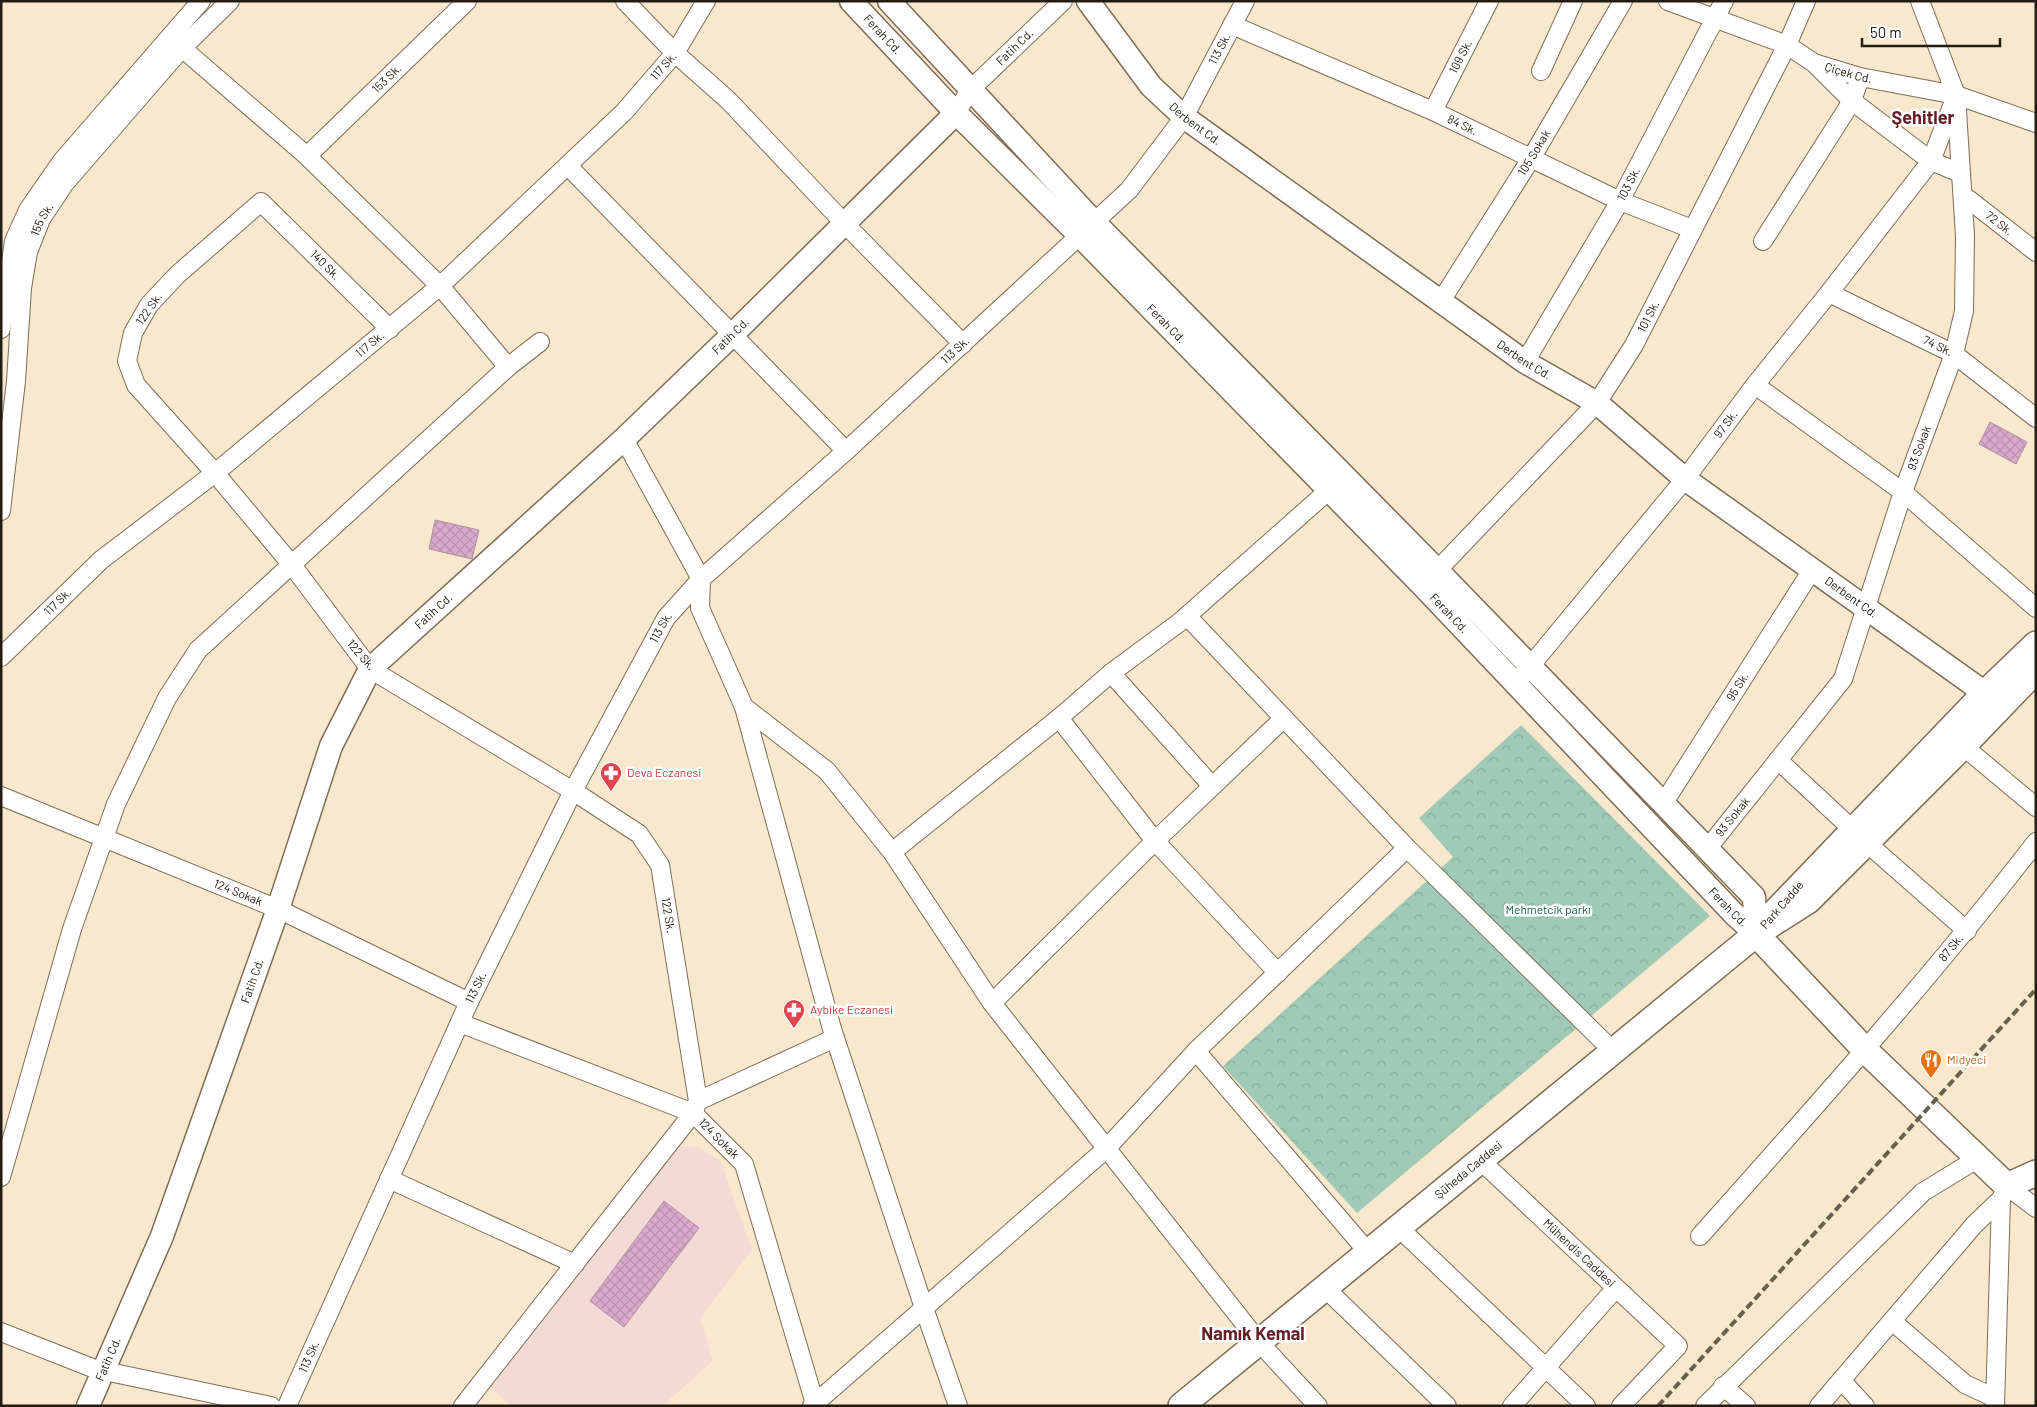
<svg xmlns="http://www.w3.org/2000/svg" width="2037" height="1407" viewBox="0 0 2037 1407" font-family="Barlow,sans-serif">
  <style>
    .education { fill: #f4dad4 }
    .park { fill: url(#park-crowns) }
    .building { fill: url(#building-cross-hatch); stroke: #ac92a5 }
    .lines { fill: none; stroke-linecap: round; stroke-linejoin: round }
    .minor-casing { stroke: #7d6d55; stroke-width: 20 }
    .tertiary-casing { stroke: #7d6d55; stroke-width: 25 }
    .secondary-casing { stroke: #7d6d55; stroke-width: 28 }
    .minor { stroke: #fff; stroke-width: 18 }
    .tertiary { stroke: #fff; stroke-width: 22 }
    .secondary { stroke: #fff; stroke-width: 25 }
    .rail { stroke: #685f4f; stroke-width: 4; stroke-dasharray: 8 4; stroke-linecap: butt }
    .labels { text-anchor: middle; stroke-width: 5; stroke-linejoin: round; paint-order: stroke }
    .street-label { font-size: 12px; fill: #221c12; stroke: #fff }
    .health-label { font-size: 12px; fill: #be3a42; stroke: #fff; text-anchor: start }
    .park-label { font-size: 12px; fill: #185f46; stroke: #fff }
    .food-label { font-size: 12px; fill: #c56008; stroke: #fff; text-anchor: start }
    .district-label { font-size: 18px; font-weight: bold; fill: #641f25; stroke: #fff }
  </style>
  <defs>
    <pattern id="park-crowns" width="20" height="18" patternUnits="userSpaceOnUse" patternTransform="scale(1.25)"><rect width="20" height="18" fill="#a0cab6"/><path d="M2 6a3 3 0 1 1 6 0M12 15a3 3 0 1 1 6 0" fill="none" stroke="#8aad9b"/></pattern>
    <pattern id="building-cross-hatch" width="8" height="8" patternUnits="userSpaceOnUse" patternTransform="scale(1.25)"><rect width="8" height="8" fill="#d9aacc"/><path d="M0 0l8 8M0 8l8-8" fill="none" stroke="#ba92ae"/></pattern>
  </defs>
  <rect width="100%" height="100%" fill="#f9e8cd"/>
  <!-- education -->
  <path class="education" d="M674 1145 700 1148 721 1162 752 1250 700 1318 713 1361 662 1406H511L486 1383Z"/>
  <!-- park -->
  <path class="park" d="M1521 725 1710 916 1357 1213 1223 1066 1453 857 1419 818Z"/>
  <!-- building -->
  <g class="building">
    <path d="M1990 422 2027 442 2016 464 1979 444Z"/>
    <path d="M435 520 479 530 472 559 429 549Z"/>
    <path d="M664 1201 699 1228 624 1327 590 1301Z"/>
  </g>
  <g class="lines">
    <!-- minor casing -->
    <g class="minor-casing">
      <g id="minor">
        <path d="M625 1 675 53 729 101 845 224 963 344"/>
        <path id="s1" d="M1668 1 1787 45 1814 63 1860 77 1956 95 2036 123"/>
        <path id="s2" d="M1232 25 1433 111 1620 201 1692 229"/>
        <path d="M182 48 307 156 440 286 508 367"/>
        <path d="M1816 65 1852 101 1931 161 1960 173"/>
        <path d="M1541 71 1573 1"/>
        <path id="s3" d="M1433 111 1489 1"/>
        <path id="s4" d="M956 113 970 90 1063 1"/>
        <path id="s5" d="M307 156 467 1"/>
        <path d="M568 166 846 451"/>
        <path id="s6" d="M1963 195 2036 252"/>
        <path d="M1763 241 1852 101 1860 77"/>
        <path id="s7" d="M1829 293 1954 354 2036 418"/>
        <path id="s8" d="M1441 301 1532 157 1623 1"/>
        <path d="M1 329 14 241 28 210 62 161 201 1"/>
        <path id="s9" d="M390 329 261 202 177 275 149 305 133 333 127 361 136 385 215 473 292 565 370 669 573 791 639 834 660 865 698 1101 693 1113 463 1406"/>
        <path id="s10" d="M1525 362 1620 201 1724 1"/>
        <path d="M1755 385 1903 492 2036 608"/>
        <path d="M624 439 701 579 700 608 744 707 832 1029 924 1308 958 1406"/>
        <path id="s11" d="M1 511 16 381 22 288 28 252 41 219 65 183 182 48 230 1"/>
        <path id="s12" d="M1429 579 1597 403 1634 345 1787 45 1806 1"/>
        <path d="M1187 616 1407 848 1613 1051"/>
        <path id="s13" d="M1 657 101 560 215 473 440 286 624 112 675 53 706 1"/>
        <path d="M1111 673 1212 786"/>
        <path id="s14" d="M1522 676 1685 479 1755 385 1829 293 1931 161 1954 101"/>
        <path d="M744 707 827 771 892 852 992 1003 1259 1342 1318 1406"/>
        <path d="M1059 718 1155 841 1278 973"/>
        <path d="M1963 746 2036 807"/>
        <path d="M1778 760 1867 843 1967 931"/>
        <path id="s15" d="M1 796 278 909 469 1002"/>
        <path id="s16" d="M1663 804 1812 570"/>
        <path id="s17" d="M1707 849 1843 679 1903 492 1954 354 1964 311 1965 236 1956 95 1920 1"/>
        <path d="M892 852 1059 718 1111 673 1180 622 1328 491"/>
        <path d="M992 1003 1155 841 1284 718"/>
        <path id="s18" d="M460 1023 693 1113 744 1164 815 1404"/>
        <path d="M1196 1051 1368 1252"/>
        <path d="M698 1101 835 1038"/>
        <path id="s19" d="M1480 1160 1678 1346 1621 1406"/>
        <path d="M1 1177 72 929 116 804 167 698 198 650 508 367 540 342"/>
        <path d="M389 1179 575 1264"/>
        <path d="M1398 1227 1586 1406"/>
        <path id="s20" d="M1700 1236C1815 1107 1930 979 2036 842"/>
        <path d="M1325 1288 1447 1406"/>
        <path d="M1892 1321 1965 1384 1995 1398"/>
        <path d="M1 1332 95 1369 271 1406"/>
        <path d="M1841 1380 1865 1406"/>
        <path d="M1723 1386 1746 1406"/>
        <path id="s21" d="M287 1406 469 1002 573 791 666 618 701 579 846 451 1129 190 1184 117 1245 1"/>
        <path d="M812 1406 1106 1149 1196 1051 1407 848"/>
        <path d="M1512 1406 1615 1289"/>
        <path d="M1705 1406 1923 1192 1977 1159"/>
        <path d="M1819 1406 1974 1225 2001 1199 2007 1186 2036 1208"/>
        <path d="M1995 1406 2001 1199"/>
      </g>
    </g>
    <!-- tertiary casing -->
    <g class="tertiary-casing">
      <g id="tertiary">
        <path id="s22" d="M851 1 956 113 1080 236 1423 586 1734 914 1756 934"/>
        <path d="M889 1 1094 222 1437 570 1754 897 1756 934"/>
        <path id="s23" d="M1088 1 1151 86 1184 117 1525 362 1597 403 1685 479 1985 693"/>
        <path id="s24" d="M88 1406 162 1236 278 909 331 746 370 669 624 439 732 335 956 113"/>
      </g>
    </g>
    <!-- secondary casing -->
    <g class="secondary-casing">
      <g id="secondary">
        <path d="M1774 913 1985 693 2036 644"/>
        <path d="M1756 934 1866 1051 2007 1186 2036 1173"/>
        <path id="s25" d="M1181 1406 1756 934 1808 901 1963 746 2036 670"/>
      </g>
    </g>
    <!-- minor -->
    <use href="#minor" class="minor"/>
    <!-- tertiary -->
    <use href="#tertiary" class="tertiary"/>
    <!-- secondary -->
    <use href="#secondary" class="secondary"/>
    <!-- rail -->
    <path class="rail" d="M1658 1406 2036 989"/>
  </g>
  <!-- icons -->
  <defs>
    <g id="pharmacy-pin" transform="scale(1.125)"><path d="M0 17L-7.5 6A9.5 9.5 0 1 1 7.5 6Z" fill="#e0444e" stroke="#fff"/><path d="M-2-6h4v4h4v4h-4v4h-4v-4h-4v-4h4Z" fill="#fff"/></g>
    <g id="restaurant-pin" transform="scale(1.125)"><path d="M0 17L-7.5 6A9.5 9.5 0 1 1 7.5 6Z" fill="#e8710a" stroke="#fff"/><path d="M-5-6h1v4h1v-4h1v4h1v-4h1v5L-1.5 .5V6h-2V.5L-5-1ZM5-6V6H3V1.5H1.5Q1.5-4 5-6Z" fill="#fff"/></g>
  </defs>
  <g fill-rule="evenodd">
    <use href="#pharmacy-pin" x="611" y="773"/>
    <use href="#pharmacy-pin" x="794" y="1010"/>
    <use href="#restaurant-pin" x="1931" y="1060"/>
  </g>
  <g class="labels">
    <!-- street labels -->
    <g class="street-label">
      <text dy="4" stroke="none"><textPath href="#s22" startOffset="46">Ferah Cd.</textPath></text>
      <text dy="4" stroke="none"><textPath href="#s4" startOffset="89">Fatih Cd.</textPath></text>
      <text dy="4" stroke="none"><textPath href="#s21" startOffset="1674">113 Sk.</textPath></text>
      <text dy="4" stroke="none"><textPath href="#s3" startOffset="61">109 Sk.</textPath></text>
      <text dy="4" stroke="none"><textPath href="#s13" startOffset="889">117 Sk.</textPath></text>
      <text dy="4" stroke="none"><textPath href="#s1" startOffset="195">Çiçek Cd.</textPath></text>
      <text dy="4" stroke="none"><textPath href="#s5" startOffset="111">153 Sk.</textPath></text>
      <text dy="4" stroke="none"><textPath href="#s23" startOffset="164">Derbent Cd.</textPath></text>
      <text dy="4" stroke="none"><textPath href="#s2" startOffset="251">84 Sk.</textPath></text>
      <text dy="4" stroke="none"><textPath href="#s8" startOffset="175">105 Sokak</textPath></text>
      <text dy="4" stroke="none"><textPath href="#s10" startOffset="206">103 Sk.</textPath></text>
      <text dy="4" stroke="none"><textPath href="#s11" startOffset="296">155 Sk.</textPath></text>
      <text dy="4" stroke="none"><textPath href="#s6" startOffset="46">72 Sk.</textPath></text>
      <text transform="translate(325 265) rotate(45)" y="4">140 Sk.</text>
      <text transform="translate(149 309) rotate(-55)" y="4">122 Sk.</text>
      <text dy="4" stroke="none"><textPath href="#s12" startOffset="344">101 Sk.</textPath></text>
      <text dy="4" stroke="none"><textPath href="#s22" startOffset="451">Ferah Cd.</textPath></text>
      <text dy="4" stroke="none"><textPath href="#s24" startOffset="1281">Fatih Cd.</textPath></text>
      <text dy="4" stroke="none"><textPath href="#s13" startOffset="484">117 Sk.</textPath></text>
      <text dy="4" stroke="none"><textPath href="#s7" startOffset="121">74 Sk.</textPath></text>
      <text dy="4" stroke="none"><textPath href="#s21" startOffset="1269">113 Sk.</textPath></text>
      <text dy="4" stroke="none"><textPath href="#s23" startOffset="569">Derbent Cd.</textPath></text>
      <text dy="4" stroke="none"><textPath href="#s14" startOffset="324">97 Sk.</textPath></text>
      <text dy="4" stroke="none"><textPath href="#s17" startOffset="461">93 Sokak</textPath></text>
      <text dy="4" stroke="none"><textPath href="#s23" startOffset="974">Derbent Cd.</textPath></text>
      <text dy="4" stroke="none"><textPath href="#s13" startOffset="79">117 Sk.</textPath></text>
      <text dy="4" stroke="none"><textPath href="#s24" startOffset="876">Fatih Cd.</textPath></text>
      <text dy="4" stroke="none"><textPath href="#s22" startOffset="856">Ferah Cd.</textPath></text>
      <text dy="4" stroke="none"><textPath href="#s21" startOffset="864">113 Sk.</textPath></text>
      <text transform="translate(361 655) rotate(49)" y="4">122 Sk.</text>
      <text dy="4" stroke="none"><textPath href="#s16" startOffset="139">95 Sk.</textPath></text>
      <text dy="4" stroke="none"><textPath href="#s17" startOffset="41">93 Sokak</textPath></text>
      <text dy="4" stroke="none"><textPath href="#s15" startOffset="256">124 Sokak</textPath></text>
      <text transform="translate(1782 905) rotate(-49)" y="4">Park Cadde</text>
      <text dy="4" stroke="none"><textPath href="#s22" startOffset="1261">Ferah Cd.</textPath></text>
      <text dy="4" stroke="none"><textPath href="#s9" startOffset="1192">122 Sk.</textPath></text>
      <text dy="4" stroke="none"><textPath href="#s20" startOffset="382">87 Sk.</textPath></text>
      <text dy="4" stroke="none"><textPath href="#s24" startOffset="456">Fatih Cd.</textPath></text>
      <text dy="4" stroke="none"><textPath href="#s21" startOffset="459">113 Sk.</textPath></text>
      <text dy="4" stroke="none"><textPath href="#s18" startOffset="286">124 Sokak</textPath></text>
      <text dy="4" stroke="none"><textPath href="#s25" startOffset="372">Şüheda Caddesi</textPath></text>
      <text dy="4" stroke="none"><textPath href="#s19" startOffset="136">Mühendis Caddesi</textPath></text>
      <text dy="4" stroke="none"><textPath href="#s21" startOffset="54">113 Sk.</textPath></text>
      <text dy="4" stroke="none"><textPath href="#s24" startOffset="51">Fatih Cd.</textPath></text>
    </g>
    <!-- health labels -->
    <g class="health-label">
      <text x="627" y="777">Deva Eczanesi</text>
      <text x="810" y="1014">Aybike Eczanesi</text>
    </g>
    <!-- park labels -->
    <g class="park-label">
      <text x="1548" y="914">Mehmetcik parkı</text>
    </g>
    <!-- food labels -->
    <g class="food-label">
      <text x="1947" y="1064">Midyeci</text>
    </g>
    <!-- district labels -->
    <g class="district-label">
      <text x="1923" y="124">Şehitler</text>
      <text x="1253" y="1340">Namık Kemal</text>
    </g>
  </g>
  <!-- border -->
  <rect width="2037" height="1407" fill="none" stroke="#221c12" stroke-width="5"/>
  <!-- scale -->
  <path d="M1862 38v8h138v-8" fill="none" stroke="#221c12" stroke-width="2.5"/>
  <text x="1870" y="38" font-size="15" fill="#221c12" stroke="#ffffff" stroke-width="4" paint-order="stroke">50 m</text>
</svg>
